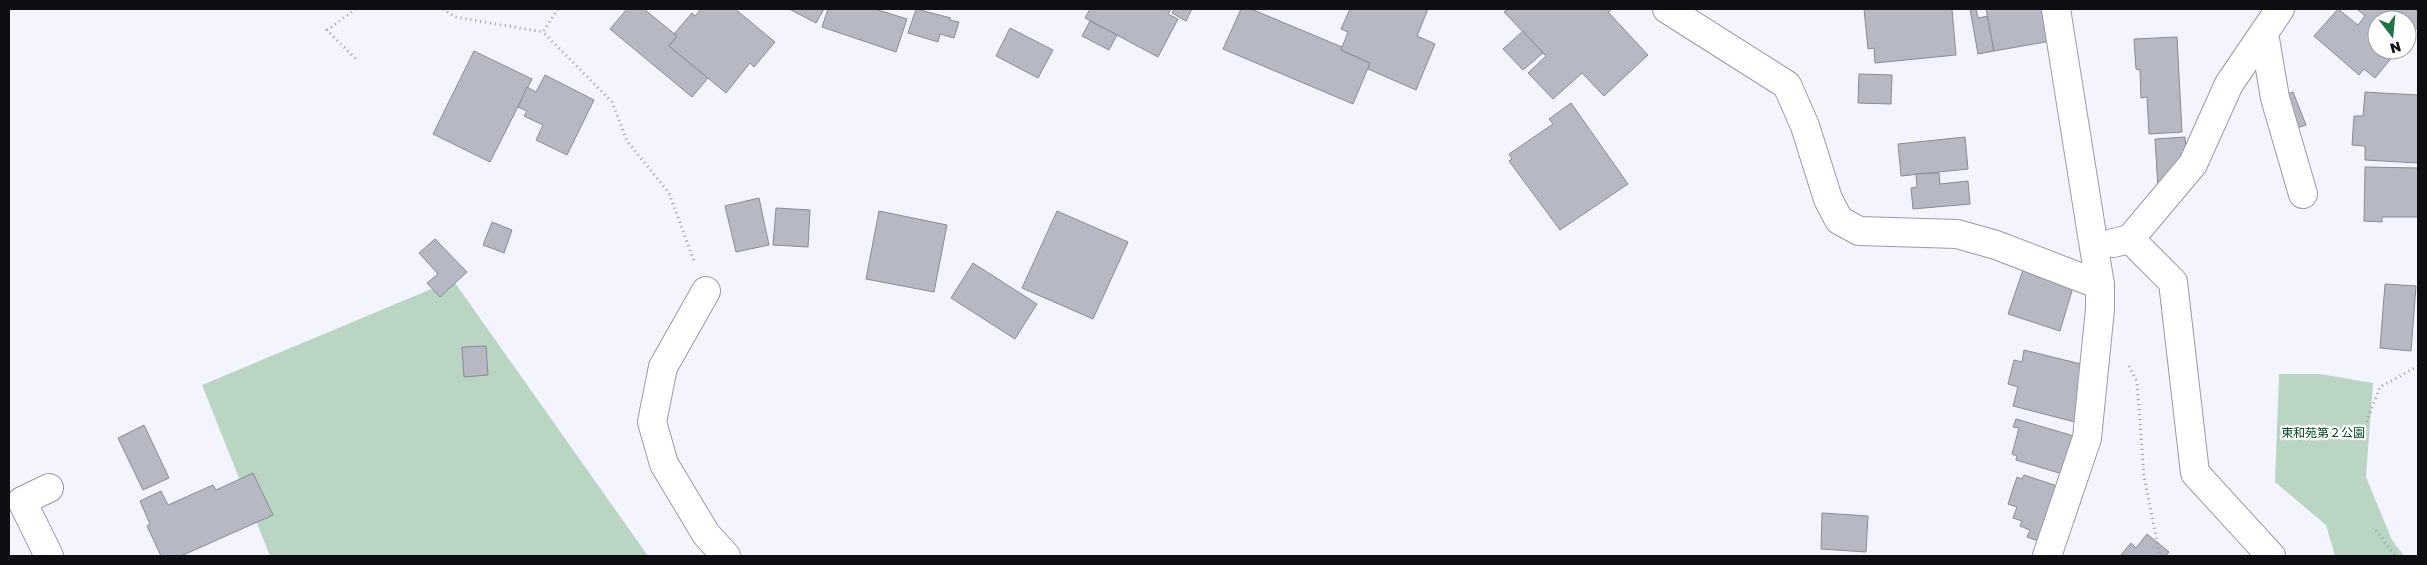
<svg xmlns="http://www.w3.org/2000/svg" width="2427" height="565" viewBox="0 0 2427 565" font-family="'Golos Text','Noto Sans JP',sans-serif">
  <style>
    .green { fill: #bad6c3 }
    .building { fill: #b6b9c4; stroke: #888a95 }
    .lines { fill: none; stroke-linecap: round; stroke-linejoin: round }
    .minor-casing { stroke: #999ba6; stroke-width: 30 }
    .path { stroke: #9b9ca4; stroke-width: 3; stroke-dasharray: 1 4; stroke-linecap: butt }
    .minor { stroke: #fff; stroke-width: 28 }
    .labels { text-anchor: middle; stroke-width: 4.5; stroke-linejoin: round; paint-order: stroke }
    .park-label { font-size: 12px; fill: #004625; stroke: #fff }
  </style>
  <rect width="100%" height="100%" fill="#f3f4fe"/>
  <!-- green -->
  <g class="green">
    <path d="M453 280 648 556H270L202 385Z"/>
    <path d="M2279 374H2320L2373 383 2366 477 2392 540 2404 556H2335L2326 525 2275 482Z"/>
  </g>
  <!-- building -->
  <g class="building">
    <path d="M627 9H644L677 36 669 46 708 78 692 97 610 29Z"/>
    <path d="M701 9H735L775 42 754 67 750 63 726 93 669 46 677 36 674 34 692 13 695 16Z"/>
    <path d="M789 9H824L816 23Z"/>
    <path d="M828 9H875L907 19 896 52 822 27Z"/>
    <path d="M916 9 951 18 949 20 959 22 954 38 940 34 938 42 908 33Z"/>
    <path d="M1090 9H1171L1168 14 1178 19 1158 57 1085 18Z"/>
    <path d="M1174 9H1192L1186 21 1172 13Z"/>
    <path d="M1241 9H1251L1342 47 1341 50 1370 63 1353 104 1223 49Z"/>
    <path d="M1350 9H1428L1417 36 1435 44 1416 90 1368 69 1370 63 1341 50 1348 32 1341 29Z"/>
    <path d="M1508 9H1612L1608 12 1648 55 1604 96 1582 73 1553 99 1528 73 1546 56 1504 12Z"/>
    <path d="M1864 9H1952L1956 55 1875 63 1874 48 1868 49Z"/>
    <path d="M1970 9H1976L1978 18 1988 16 1994 51 1978 54Z"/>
    <path d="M1986 9H2069L2074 37 1994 51Z"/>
    <path d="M2338 9 2358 25 2365 16 2357 9H2418V27L2407 40V20H2377V50H2398L2375 78 2364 69 2359 75 2314 36Z"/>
    <path d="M1090 21 1117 35 1109 50 1082 36Z"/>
    <path d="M1010 28 1053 50 1038 78 996 56Z"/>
    <path d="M1523 31 1543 53 1523 70 1503 49Z"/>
    <path d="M2177 37 2182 132 2149 134 2147 97 2141 98 2140 70 2136 69 2134 39Z"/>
    <path d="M474 51 532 79 490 162 433 134Z"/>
    <path d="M1859 74 1892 75 1891 104 1858 103Z"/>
    <path d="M545 75 594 100 567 155 536 140 543 125 524 116 527 111 518 107 527 87 536 92Z"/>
    <path d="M2293 92 2306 125 2291 130 2278 97Z"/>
    <path d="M2365 92 2418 95V163L2365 160V146L2352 145 2354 116H2363Z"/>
    <path d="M1571 103 1628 184 1560 230 1509 161 1512 159 1509 154 1553 124 1549 119Z"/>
    <path d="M1965 137 1968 169 1901 176 1898 144Z"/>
    <path d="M2185 137 2189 188 2158 189 2155 139Z"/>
    <path d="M2365 167 2418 168V217H2382V222L2364 221Z"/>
    <path d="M1939 173 1940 184 1968 181 1970 204 1913 209 1911 188 1917 187 1916 174Z"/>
    <path d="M759 198 769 245 736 252 725 206Z"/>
    <path d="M776 208 810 210 808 247 773 245Z"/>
    <path d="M879 211 947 225 934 292 866 279Z"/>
    <path d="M1057 211 1128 242 1093 319 1022 288Z"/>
    <path d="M492 222 512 230 504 253 483 245Z"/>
    <path d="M435 239 467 272 440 297 427 283 438 274 419 253Z"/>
    <path d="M973 263 1037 304 1015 339 951 298Z"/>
    <path d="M2024 267 2076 277 2060 331 2008 314Z"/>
    <path d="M2385 284 2416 286 2411 351 2380 348Z"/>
    <path d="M486 346 488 375 464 377 462 347Z"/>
    <path d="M2024 350 2089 366 2075 422 2013 406 2018 387 2008 384 2014 360 2022 362Z"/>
    <path d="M2016 419 2084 439 2079 479 2016 460 2017 456 2012 454 2019 428 2013 427Z"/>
    <path d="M144 425 169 478 143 490 118 438Z"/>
    <path d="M253 473 273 515 181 556H161L147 526 150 524 140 501 161 491 168 505 213 485 216 490Z"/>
    <path d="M2024 475 2069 490 2056 547 2027 537 2030 530 2020 526 2022 521 2013 518 2017 507 2008 504 2017 477 2022 479Z"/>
    <path d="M1822 513 1868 516 1866 552 1821 549Z"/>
    <path d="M2147 534 2169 552 2166 556H2120L2131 543 2136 548Z"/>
  </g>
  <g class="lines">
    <!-- minor casing -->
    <g class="minor-casing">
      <g id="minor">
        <path d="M1667 9 1787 85 1805 126 1828 199 1839 220 1859 231 1957 234 1996 245 2100 285"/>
        <path d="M2264 33 2275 98 2303 194"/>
        <path d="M2130 239 2173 282 2195 473 2271 556"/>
        <path d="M2113 243 2130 239 2193 164 2229 84 2280 9"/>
        <path d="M706 291 663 367 652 422 664 464 706 534 726 556"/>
        <path d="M49 556 22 501 49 488"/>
        <path d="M2047 556 2087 438 2100 309V285L2056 9"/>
      </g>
    </g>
    <!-- path -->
    <g class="path">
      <path d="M356 9 327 30 357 60"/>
      <path d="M443 9 455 17 543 32"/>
      <path d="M558 9 543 32 612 102 627 141 669 193 694 261"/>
      <path d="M2129 366 2137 382 2144 477 2160 556"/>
      <path d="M2361 436 2380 387 2418 366"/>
      <path d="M2376 530 2395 556"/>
    </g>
    <!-- minor -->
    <use href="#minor" class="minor"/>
  </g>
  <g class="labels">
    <!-- park labels -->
    <g class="park-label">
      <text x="2323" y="437">東和苑第２公園</text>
    </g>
  </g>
  <!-- border -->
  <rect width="2427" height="565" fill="none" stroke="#0e0f13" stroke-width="20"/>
  <!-- north arrow -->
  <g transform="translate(2392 35) rotate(164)"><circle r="24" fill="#ffffff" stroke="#9f9fa1"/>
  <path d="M0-4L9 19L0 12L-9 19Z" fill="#1f7447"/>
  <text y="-8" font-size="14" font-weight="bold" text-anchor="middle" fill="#0e0f13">N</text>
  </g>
</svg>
